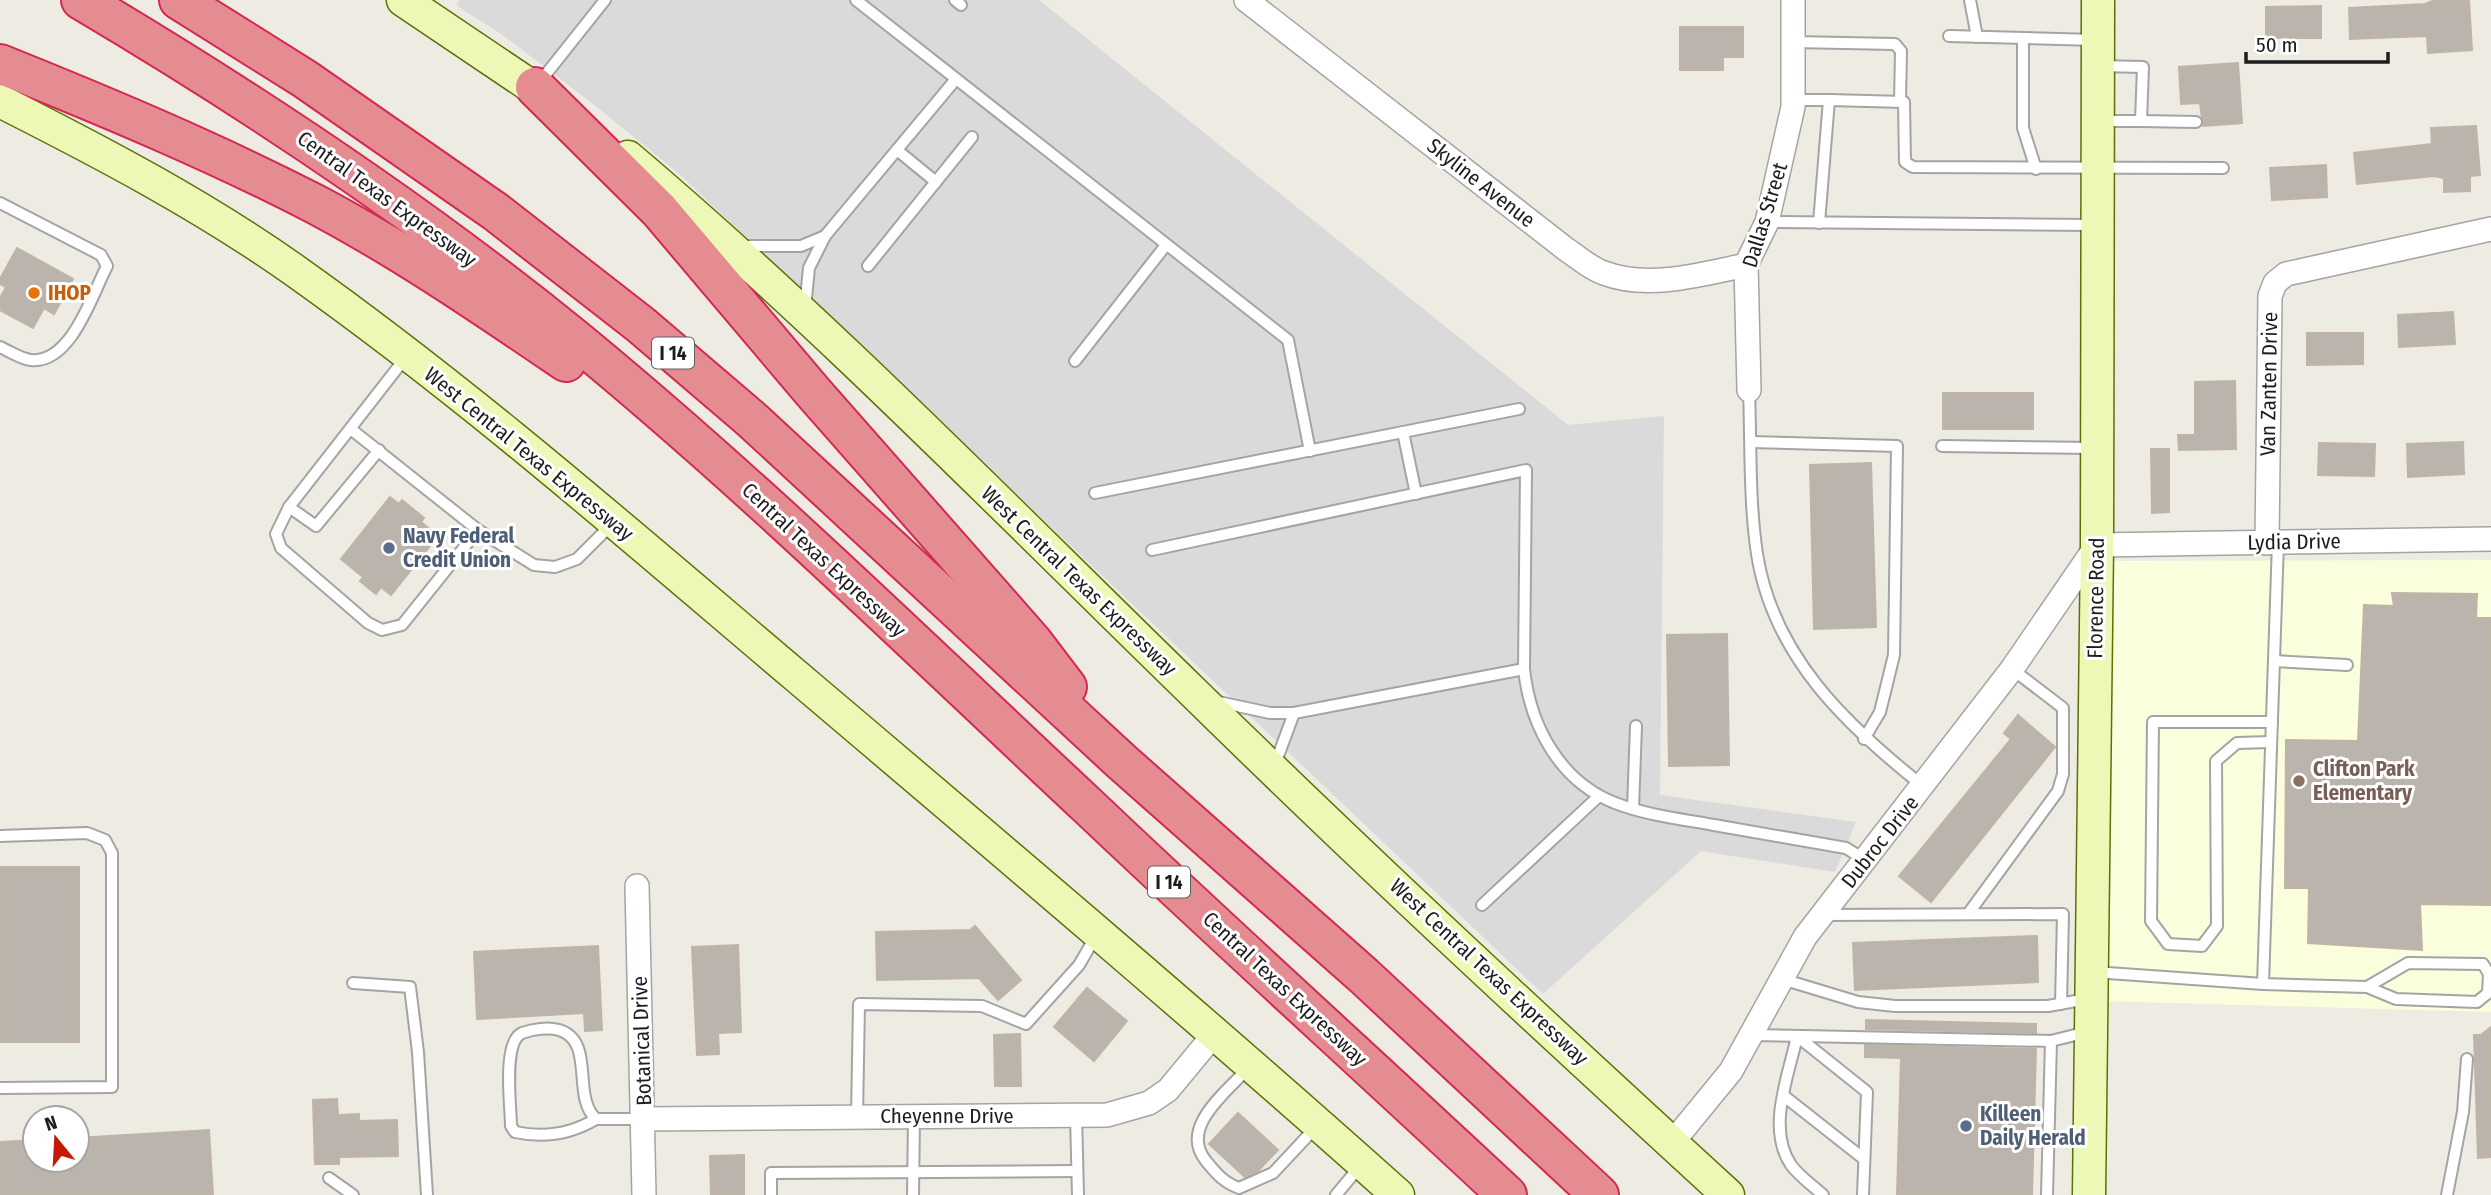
<svg xmlns="http://www.w3.org/2000/svg" width="2491" height="1195" viewBox="0 0 2491 1195" font-family="'Fira Sans Condensed',sans-serif">
  <style>
    .residential { fill: #dbdada }
    .education { fill: #fafedc }
    .building { fill: #bab4ac; stroke: #bfb4a6; stroke-width: 2 }
    .lines { fill: none; stroke-linecap: round; stroke-linejoin: round }
    .lane-casing { stroke: #a4a4a4; stroke-width: 14 }
    .street-casing { stroke: #a4a4a4; stroke-width: 26 }
    .secondary-casing { stroke: #5a7107; stroke-width: 35 }
    .highway-casing { stroke: #d42850; stroke-width: 42 }
    .lane { stroke: #fff; stroke-width: 10 }
    .street { stroke: #fff; stroke-width: 23 }
    .secondary { stroke: #edf8b7; stroke-width: 32 }
    .highway { stroke: #e48c92; stroke-width: 38 }
    .food-dot { fill: #e8710a; stroke: #fff; stroke-width: 2.5 }
    .service-dot { fill: #5c6f8a; stroke: #fff; stroke-width: 2.5 }
    .education-dot { fill: #8d6e63; stroke: #fff; stroke-width: 2.5 }
    .labels { text-anchor: middle; stroke-width: 6; stroke-linejoin: round; paint-order: stroke }
    .shield { fill: #fff; stroke: #616161; stroke-width: 2 }
    .shield-label { font-size: 19px; font-weight: bold; fill: #1d1d1d }
    .street-label { font-size: 21px; fill: #1d1d1d; stroke: #fff }
    .food-label { font-size: 21px; font-weight: bold; fill: #c56008; stroke: #fff; text-anchor: start }
    .service-label { font-size: 21px; font-weight: bold; fill: #4e5e75; stroke: #fff; text-anchor: start }
    .education-label { font-size: 21px; font-weight: bold; fill: #785e54; stroke: #fff; text-anchor: start }
  </style>
  <rect width="100%" height="100%" fill="#eeebe3"/>
  <!-- residential -->
  <path class="residential" d="M460 0H1039L1568 425 1664 416 1660 795 1856 822 1835 872 1701 851 1543 994 677 172 588 100 504 36 456 5Z"/>
  <!-- education -->
  <path class="education" d="M2491 560V1012L2101 1001 2112 561Z"/>
  <!-- building -->
  <g class="building">
    <path d="M2435 0H2469L2472 50 2428 53 2427 36 2350 39 2349 8 2425 4Z"/>
    <path d="M2321 6V38H2266V7Z"/>
    <path d="M1680 27H1743V57H1723V70H1680Z"/>
    <path d="M2238 63 2242 123 2203 126 2200 103 2181 104 2179 67Z"/>
    <path d="M2476 126 2480 175 2470 176V191L2444 192V178L2434 176 2357 184 2354 153 2432 144 2431 128Z"/>
    <path d="M2326 165 2327 197 2272 200 2270 168Z"/>
    <path d="M17 248 73 279 54 314 44 308 33 328 0 310V298L6 287 0 284V279Z"/>
    <path d="M2453 312 2455 344 2399 347 2398 315Z"/>
    <path d="M2307 333H2363V364L2307 365Z"/>
    <path d="M2235 381 2236 449 2179 450 2178 435H2195V382Z"/>
    <rect x="1943" y="393" width="90" height="36"/>
    <path d="M2463 442 2464 474 2408 477 2407 444Z"/>
    <path d="M2319 443 2375 444 2374 476 2318 475Z"/>
    <path d="M2151 449H2169V512L2152 513Z"/>
    <path d="M1871 463 1876 627 1814 629 1810 465Z"/>
    <path d="M390 497 399 504 402 500 424 518 421 522 438 536 391 595 381 587 376 594 360 581 363 577 341 559Z"/>
    <path d="M2392 593 2477 594 2476 618H2491V905L2420 904 2422 950 2308 943 2309 888H2285L2286 740 2358 741 2364 605 2394 606Z"/>
    <path d="M1727 634 1729 765 1669 766 1667 635Z"/>
    <path d="M2018 715 2055 747 1931 902 1899 876 2011 739 2004 733Z"/>
    <rect x="0" y="867" width="79" height="175"/>
    <path d="M975 926 1021 980 998 1000 979 978 877 980 876 932 970 930Z"/>
    <path d="M2037 936 2038 982 1855 990 1853 943Z"/>
    <path d="M738 945 741 1032 718 1033 719 1054 697 1055 692 947Z"/>
    <path d="M598 946 602 1030 585 1031 584 1013 477 1019 474 952Z"/>
    <path d="M1087 988 1127 1021 1094 1061 1054 1027Z"/>
    <path d="M1866 1020 2036 1024V1033L1866 1029Z"/>
    <path d="M2491 1027V1157L2478 1158 2474 1035H2481Z"/>
    <path d="M1020 1034 1021 1086H995L994 1035Z"/>
    <path d="M1865 1045 2036 1049 2032 1195H1897L1901 1058 1865 1057Z"/>
    <path d="M337 1099 338 1115 359 1114V1121L397 1120 398 1156 339 1157V1164H315L313 1100Z"/>
    <path d="M1238 1113 1278 1150 1258 1171 1245 1177 1209 1144Z"/>
    <path d="M209 1130 213 1195H0V1142L35 1140V1160H77V1138Z"/>
    <path d="M744 1155V1195H711L710 1156Z"/>
  </g>
  <g class="lines">
    <!-- lane casing -->
    <g class="lane-casing">
      <g id="lane">
        <path d="M856 0 1288 340 1310 451"/>
        <path d="M955 0 961 5"/>
        <path d="M1970 0 1977 37"/>
        <path d="M1949 36 2095 40"/>
        <path d="M2023 38V128L2036 169"/>
        <path d="M1793 42 1895 44 1901 51 1900 101"/>
        <path d="M2100 66 2143 67 2141 121H2101"/>
        <path d="M539 83 605 0"/>
        <path d="M1793 100H1829L1819 223"/>
        <path d="M1829 100 1904 102 1905 162 1913 167 2223 168"/>
        <path d="M2141 121 2196 122"/>
        <path d="M897 150 936 182"/>
        <path d="M0 203 101 255 107 266C92 295 71 364 31 360 21 359 9 351 0 347"/>
        <path d="M1767 222 2094 225"/>
        <path d="M742 246H801L825 236"/>
        <path d="M868 266 972 137"/>
        <path d="M805 308 809 268 825 236 956 79"/>
        <path d="M406 357 289 507 276 534 281 548 368 623 382 630 402 625 478 530"/>
        <path d="M1075 361 1166 245"/>
        <path d="M1749 390C1751 444 1749 500 1757 554 1773 656 1846 725 1923 786"/>
        <path d="M352 430 478 530 534 565 555 567 577 559 613 523"/>
        <path d="M1403 432 1416 494"/>
        <path d="M1751 442 1897 446 1894 655 1880 712 1864 739"/>
        <path d="M1942 446 2094 448"/>
        <path d="M1095 493 1519 409"/>
        <path d="M289 507 316 526 379 450"/>
        <path d="M1152 550 1526 470 1524 669C1530 725 1559 781 1615 803 1646 815 1681 819 1714 825 1758 833 1802 840 1846 848L1865 860"/>
        <path d="M2274 661 2347 665"/>
        <path d="M1214 701 1270 713H1294L1524 669"/>
        <path d="M2271 742 2237 743 2216 761 2217 926 2202 946 2168 944 2151 921 2153 722H2272"/>
        <path d="M1274 767 1294 713"/>
        <path d="M1633 809 1636 726"/>
        <path d="M0 836 87 833 105 840 112 853V1087L0 1088"/>
        <path d="M1482 905 1599 796"/>
        <path d="M1968 914 2058 791 2063 774V708L2012 669"/>
        <path d="M1823 915 2063 914 2061 1004"/>
        <path d="M2094 972 2263 984 2367 987 2396 999 2477 1002 2488 993 2489 974 2483 964 2408 963 2367 987"/>
        <path d="M1782 979 1858 1002 1895 1006H2048L2087 999"/>
        <path d="M353 983 410 987 418 1052 427 1195"/>
        <path d="M2263 984 2278 542"/>
        <path d="M1751 1035 2051 1041 2087 1032"/>
        <path d="M1250 1066C1228 1091 1178 1127 1206 1161 1217 1174 1223 1182 1239 1188L1273 1173 1317 1126"/>
        <path d="M1784 1096 1864 1159"/>
        <path d="M1076 1115 1078 1195"/>
        <path d="M857 1117 859 1004 982 1006 1026 1024 1079 965 1097 934"/>
        <path d="M596 1119C571 1134 543 1138 515 1132L511 1126C511 1107 502 1042 522 1033 533 1029 548 1027 559 1030 596 1041 571 1096 596 1119H644"/>
        <path d="M329 1178 353 1195"/>
        <path d="M771 1195V1173L1077 1171"/>
        <path d="M913 1195 914 1117"/>
        <path d="M1336 1195 1361 1165"/>
        <path d="M1823 1195C1813 1186 1799 1176 1791 1165 1766 1128 1789 1075 1797 1036L1867 1092 1863 1195"/>
        <path d="M2047 1195 2051 1041"/>
        <path d="M2447 1195 2463 1112 2467 1059"/>
      </g>
    </g>
    <!-- street casing -->
    <g class="street-casing">
      <g id="street">
        <path d="M1246 0 1567 250C1578 257 1591 269 1604 273 1648 290 1703 274 1746 265"/>
        <path d="M1749 390 1746 265 1767 222 1793 107V0"/>
        <path d="M2267 543 2270 296 2275 283 2286 274 2491 229"/>
        <path d="M637 886 644 1195"/>
        <path d="M644 1119 1107 1115 1149 1103 1168 1090 1216 1032"/>
        <path d="M1672 1143 1731 1071 1805 937 2012 669 2097 545 2491 539"/>
      </g>
    </g>
    <!-- secondary casing -->
    <g class="secondary-casing">
      <g id="secondary">
        <path d="M403 0 553 101"/>
        <path d="M0 101C101 152 202 205 294 270 469 394 632 537 795 675 998 847 1200 1018 1398 1195"/>
        <path d="M628 157C825 324 1006 510 1191 690 1366 862 1547 1029 1728 1195"/>
        <path d="M2089 1195 2097 545 2098 0"/>
      </g>
    </g>
    <!-- highway casing -->
    <g class="highway-casing">
      <g id="highway">
        <path d="M81 0C253 102 420 213 575 339 754 486 919 648 1088 806 1226 937 1368 1065 1507 1195"/>
        <path d="M179 0 305 79 496 212 641 325 751 419 1122 762 1364 976 1599 1195"/>
        <path d="M0 64C107 107 212 151 315 204 402 250 485 307 566 362"/>
        <path d="M535 87 659 210 813 392 1032 641 1067 687"/>
      </g>
    </g>
    <!-- lane -->
    <use href="#lane" class="lane"/>
    <!-- street -->
    <use href="#street" class="street"/>
    <!-- secondary -->
    <use href="#secondary" class="secondary"/>
    <!-- highway -->
    <use href="#highway" class="highway"/>
  </g>
  <!-- markers -->
  <circle class="food-dot" cx="34" cy="293" r="7"/>
  <g class="service-dot">
    <circle cx="389" cy="548" r="7"/>
    <circle cx="1966" cy="1126" r="7"/>
  </g>
  <circle class="education-dot" cx="2299" cy="781" r="7"/>
  <g class="labels">
    <!-- shield labels -->
    <g class="shield">
      <rect x="652" y="337.5" width="42" height="31" rx="5"/>
      <rect x="1148" y="866.5" width="42" height="31" rx="5"/>
    </g>
    <g class="shield-label">
      <text x="673" y="360">I 14</text>
      <text x="1169" y="889">I 14</text>
    </g>
    <!-- street labels -->
    <g class="street-label">
      <text transform="translate(1481 183) rotate(38)" y="7">Skyline Avenue</text>
      <text transform="translate(387 199) rotate(36)" y="7">Central Texas Expressway</text>
      <text transform="translate(1765 215) rotate(-73)" y="7">Dallas Street</text>
      <text transform="translate(2269 384) rotate(-89)" y="7">Van Zanten Drive</text>
      <text transform="translate(529 454) rotate(39)" y="7">West Central Texas Expressway</text>
      <text transform="translate(2294 542) rotate(-1)" y="7">Lydia Drive</text>
      <text transform="translate(824 560) rotate(43)" y="7">Central Texas Expressway</text>
      <text transform="translate(1079 581) rotate(44)" y="7">West Central Texas Expressway</text>
      <text transform="translate(2096 598) rotate(-89)" y="7">Florence Road</text>
      <text transform="translate(1880 842) rotate(-52)" y="7">Dubroc Drive</text>
      <text transform="translate(1489 972) rotate(43)" y="7">West Central Texas Expressway</text>
      <text transform="translate(1285 989) rotate(43)" y="7">Central Texas Expressway</text>
      <text transform="translate(642 1041) rotate(-92)" y="7">Botanical Drive</text>
      <text x="947" y="1123">Cheyenne Drive</text>
    </g>
    <!-- food labels -->
    <g class="food-label">
      <text x="48" y="300">IHOP</text>
    </g>
    <!-- service labels -->
    <g class="service-label">
      <text x="403" y="543">Navy Federal<tspan x="403" dy="24">Credit Union</tspan></text>
      <text x="1980" y="1121">Killeen<tspan x="1980" dy="24">Daily Herald</tspan></text>
    </g>
    <!-- education labels -->
    <g class="education-label">
      <text x="2313" y="776">Clifton Park<tspan x="2313" dy="24">Elementary</tspan></text>
    </g>
  </g>
  <!-- north arrow -->
  <g transform="translate(56 1139) rotate(342)"><circle r="33" fill="#ffffff" stroke="#a5a5a5" stroke-width="2"/>
  <path d="M0-5L12 26L0 18L-12 26Z" fill="#c51905"/>
  <text y="-10" font-size="19" font-weight="bold" text-anchor="middle" fill="#1d1d1d">N</text>
  </g>
  <!-- scale -->
  <path d="M2246 52v10h142v-10" fill="none" stroke="#1d1d1d" stroke-width="3.5"/>
  <text x="2256" y="52" font-size="21" fill="#1d1d1d" stroke="#ffffff" stroke-width="5" paint-order="stroke">50 m</text>
</svg>
